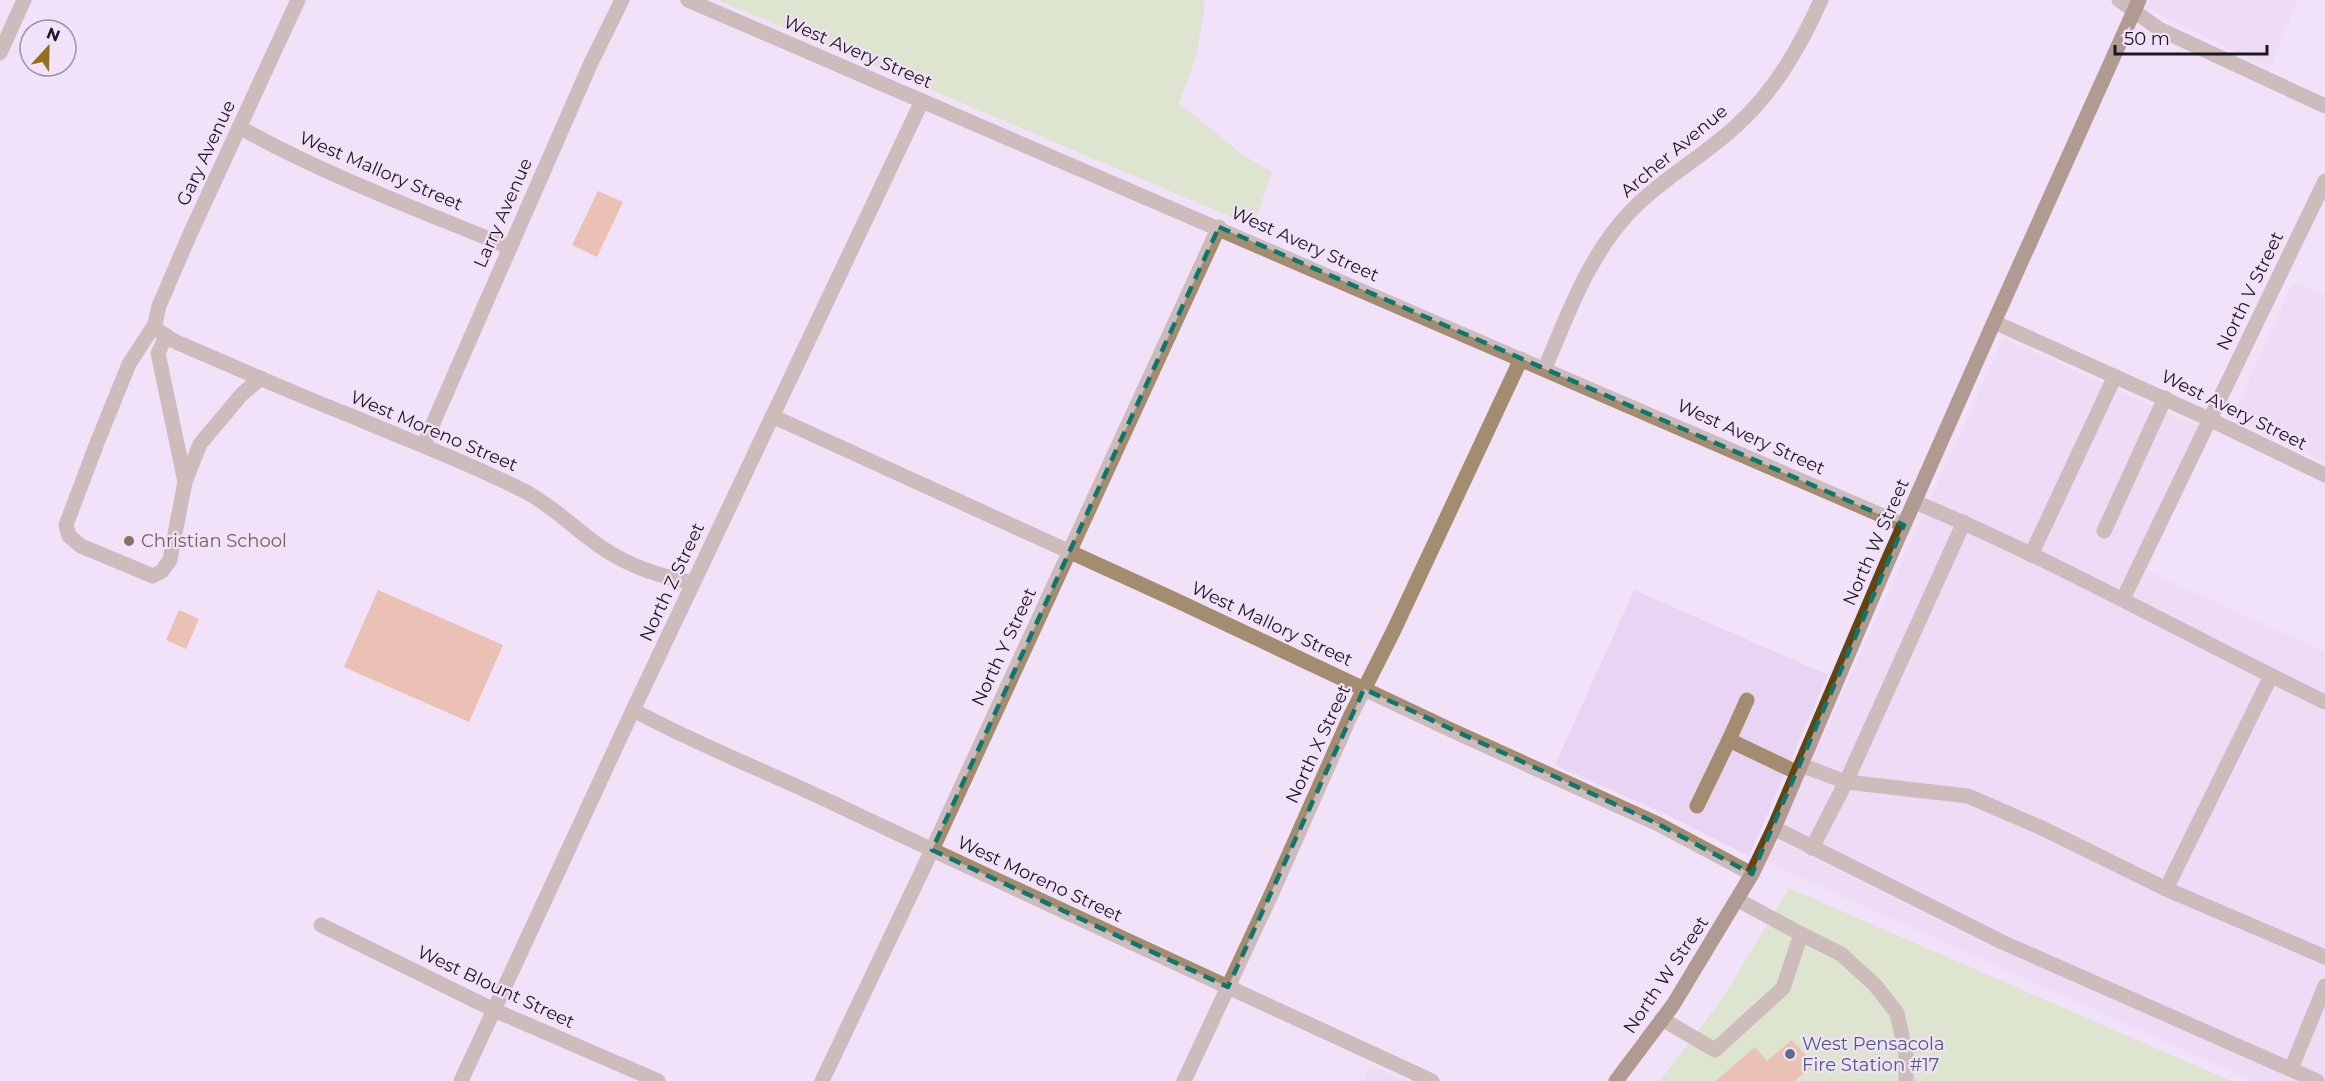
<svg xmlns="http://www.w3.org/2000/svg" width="2325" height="1081" viewBox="0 0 2325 1081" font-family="Montserrat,sans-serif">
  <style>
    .built { fill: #e9d5f3 }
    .green { fill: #c3e69d }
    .building { fill: #e09961 }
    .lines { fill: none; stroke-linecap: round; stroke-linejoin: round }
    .minor { stroke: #a38c6f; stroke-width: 15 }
    .major { stroke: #624312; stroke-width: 15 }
    .marked { fill: none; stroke: #0f766e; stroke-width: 4.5; stroke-dasharray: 12 8; stroke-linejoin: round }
    .education-dot { fill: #8d6e63; stroke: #f2e2f9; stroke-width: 2 }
    .service-dot { fill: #5c6f8a; stroke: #f2e2f9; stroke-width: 2 }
    .labels { text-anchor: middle; stroke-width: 4.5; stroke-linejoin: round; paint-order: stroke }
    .street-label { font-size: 18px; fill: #1d1720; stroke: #f2e2f9 }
    .education-label { font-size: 18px; fill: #785e54; stroke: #f2e2f9; text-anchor: start }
    .service-label { font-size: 18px; fill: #4e5e75; stroke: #f2e2f9; text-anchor: start }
  </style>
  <rect width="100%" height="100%" fill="#f2e2f9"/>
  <!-- built -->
  <g class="built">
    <path d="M2150 0H2298L2270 68 2165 18 2147 6Z"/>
    <path d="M2293 282 2325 295V462L2232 417Z"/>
    <path d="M2003 338 2210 432 2147 571 2325 652V1081H2252L1766 862Z"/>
    <path d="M1634 590 1828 675 1749 856 1663 813 1555 765Z"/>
    <path d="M1371 1065 1405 1081H1363Z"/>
  </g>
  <!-- green -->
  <g class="green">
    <path d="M718 0H1202L1205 4 1196 57 1179 103 1243 155 1272 172 1253 226Z"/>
    <path d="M1789 888 2231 1081H1660L1722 999Z"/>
  </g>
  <!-- building -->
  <g class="building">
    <path d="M598 191 623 202 597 257 572 245Z"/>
    <path d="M378 590 503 645 469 722 344 667Z"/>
    <path d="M179 610 199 619 186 649 166 640Z"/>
    <path d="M1792 1040 1815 1065 1794 1081H1716L1755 1047 1767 1061Z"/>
  </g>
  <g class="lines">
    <!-- minor -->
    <g class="minor">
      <path d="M688 0 1904 525"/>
      <path d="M2119 0 2159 29 2325 106"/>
      <path d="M0 53 24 0"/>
      <path d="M239 127C325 175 419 210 509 247"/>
      <path d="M1994 322 2209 419 2325 475"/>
      <path d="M159 331 174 341C234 367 293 393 354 417 412 442 472 464 528 493 555 508 576 530 601 547 630 567 660 576 693 583"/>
      <path d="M166 337 158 353 185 482 170 560 162 571 153 576 81 546 69 536 66 525 97 443 129 364 155 324 159 306 190 234 298 0"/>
      <path d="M1545 368C1568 314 1588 257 1629 213 1660 180 1701 158 1735 127 1774 92 1800 47 1821 0"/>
      <path d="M772 416 1169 597 1451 730 1658 824 1752 874"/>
      <path d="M424 444 590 65 622 0"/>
      <path d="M185 482 200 444 242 394 261 378"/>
      <path d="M1915 502C2055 560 2188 636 2325 702"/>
      <path d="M2104 531 2165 398"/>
      <path d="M2031 555 2115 376"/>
      <path d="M2123 599 2325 181"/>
      <path d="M2271 676 2166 889 2325 957"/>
      <path d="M1747 700 1729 740 1798 773"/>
      <path d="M633 710C698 745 768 772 835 804 1033 898 1233 989 1432 1081"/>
      <path d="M1801 765 1846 782 1964 522"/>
      <path d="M1697 806 1729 740"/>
      <path d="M1774 828 2002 942 2317 1081"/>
      <path d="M1812 848 1846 782 1968 796 2044 829 2166 889"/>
      <path d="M321 925 494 1010 658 1081"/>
      <path d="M1801 934 1841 954 1875 985 1897 1013 1906 1054V1081"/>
      <path d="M1662 1019 1715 1050 1783 988 1801 934 1738 900"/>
      <path d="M2291 1069 2325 986"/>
      <path d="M461 1081 633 710 922 101"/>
      <path d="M822 1081 932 850 1219 227"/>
      <path d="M1184 1081 1271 895 1350 717 1393 632 1521 359"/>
    </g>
    <!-- major -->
    <path class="major" d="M1616 1081 1673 1005 1752 874 1774 828 1887 563 1994 322 2139 0"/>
  </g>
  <!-- marked area -->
  <path d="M0 0H2325V1081H0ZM1219 227 1904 525 1752 874 1658 824 1364 689 1228 987 932 850Z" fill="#f2e2f9" fill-opacity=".55" fill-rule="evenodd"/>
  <path class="marked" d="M1219 227 1904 525 1752 874 1658 824 1364 689 1228 987 932 850Z"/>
  <!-- markers -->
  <circle class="education-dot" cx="129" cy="541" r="6"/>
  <circle class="service-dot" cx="1790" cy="1054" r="6"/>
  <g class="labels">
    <!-- street labels -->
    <g class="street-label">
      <text transform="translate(858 52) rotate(23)" y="6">West Avery Street</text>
      <text transform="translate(1674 151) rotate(-40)" y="6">Archer Avenue</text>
      <text transform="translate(206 153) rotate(-65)" y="6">Gary Avenue</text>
      <text transform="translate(381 171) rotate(23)" y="6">West Mallory Street</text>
      <text transform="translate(503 213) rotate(-66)" y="6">Larry Avenue</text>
      <text transform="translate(1305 244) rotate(24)" y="6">West Avery Street</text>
      <text transform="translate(2250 291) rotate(-64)" y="6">North V Street</text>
      <text transform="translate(2234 410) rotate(26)" y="6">West Avery Street</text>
      <text transform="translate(434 431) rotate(23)" y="6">West Moreno Street</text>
      <text transform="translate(1751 437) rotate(24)" y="6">West Avery Street</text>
      <text transform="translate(1876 542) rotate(-66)" y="6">North W Street</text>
      <text transform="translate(672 582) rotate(-65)" y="6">North Z Street</text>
      <text transform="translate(1272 624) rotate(25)" y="6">West Mallory Street</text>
      <text transform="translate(1004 647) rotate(-65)" y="6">North Y Street</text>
      <text transform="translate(1318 744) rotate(-65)" y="6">North X Street</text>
      <text transform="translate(1040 879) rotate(25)" y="6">West Moreno Street</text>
      <text transform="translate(1666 975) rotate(-56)" y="6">North W Street</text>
      <text transform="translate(496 987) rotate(25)" y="6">West Blount Street</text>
    </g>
    <!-- education labels -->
    <g class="education-label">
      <text x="141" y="547">Christian School</text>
    </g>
    <!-- service labels -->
    <g class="service-label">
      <text x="1802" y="1050">West Pensacola<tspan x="1802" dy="21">Fire Station #17</tspan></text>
    </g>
  </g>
  <!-- north arrow -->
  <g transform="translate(48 48) rotate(22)"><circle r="28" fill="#f2e2f9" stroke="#9d91a2" stroke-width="1.5"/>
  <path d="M0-4.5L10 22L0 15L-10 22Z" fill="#966f19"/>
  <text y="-9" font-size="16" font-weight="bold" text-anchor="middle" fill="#1d1720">N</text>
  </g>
  <!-- scale -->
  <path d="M2115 45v9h152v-9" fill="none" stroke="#1d1720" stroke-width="3"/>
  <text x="2124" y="45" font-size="18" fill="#1d1720" stroke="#f2e2f9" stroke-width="4.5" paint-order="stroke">50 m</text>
</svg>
